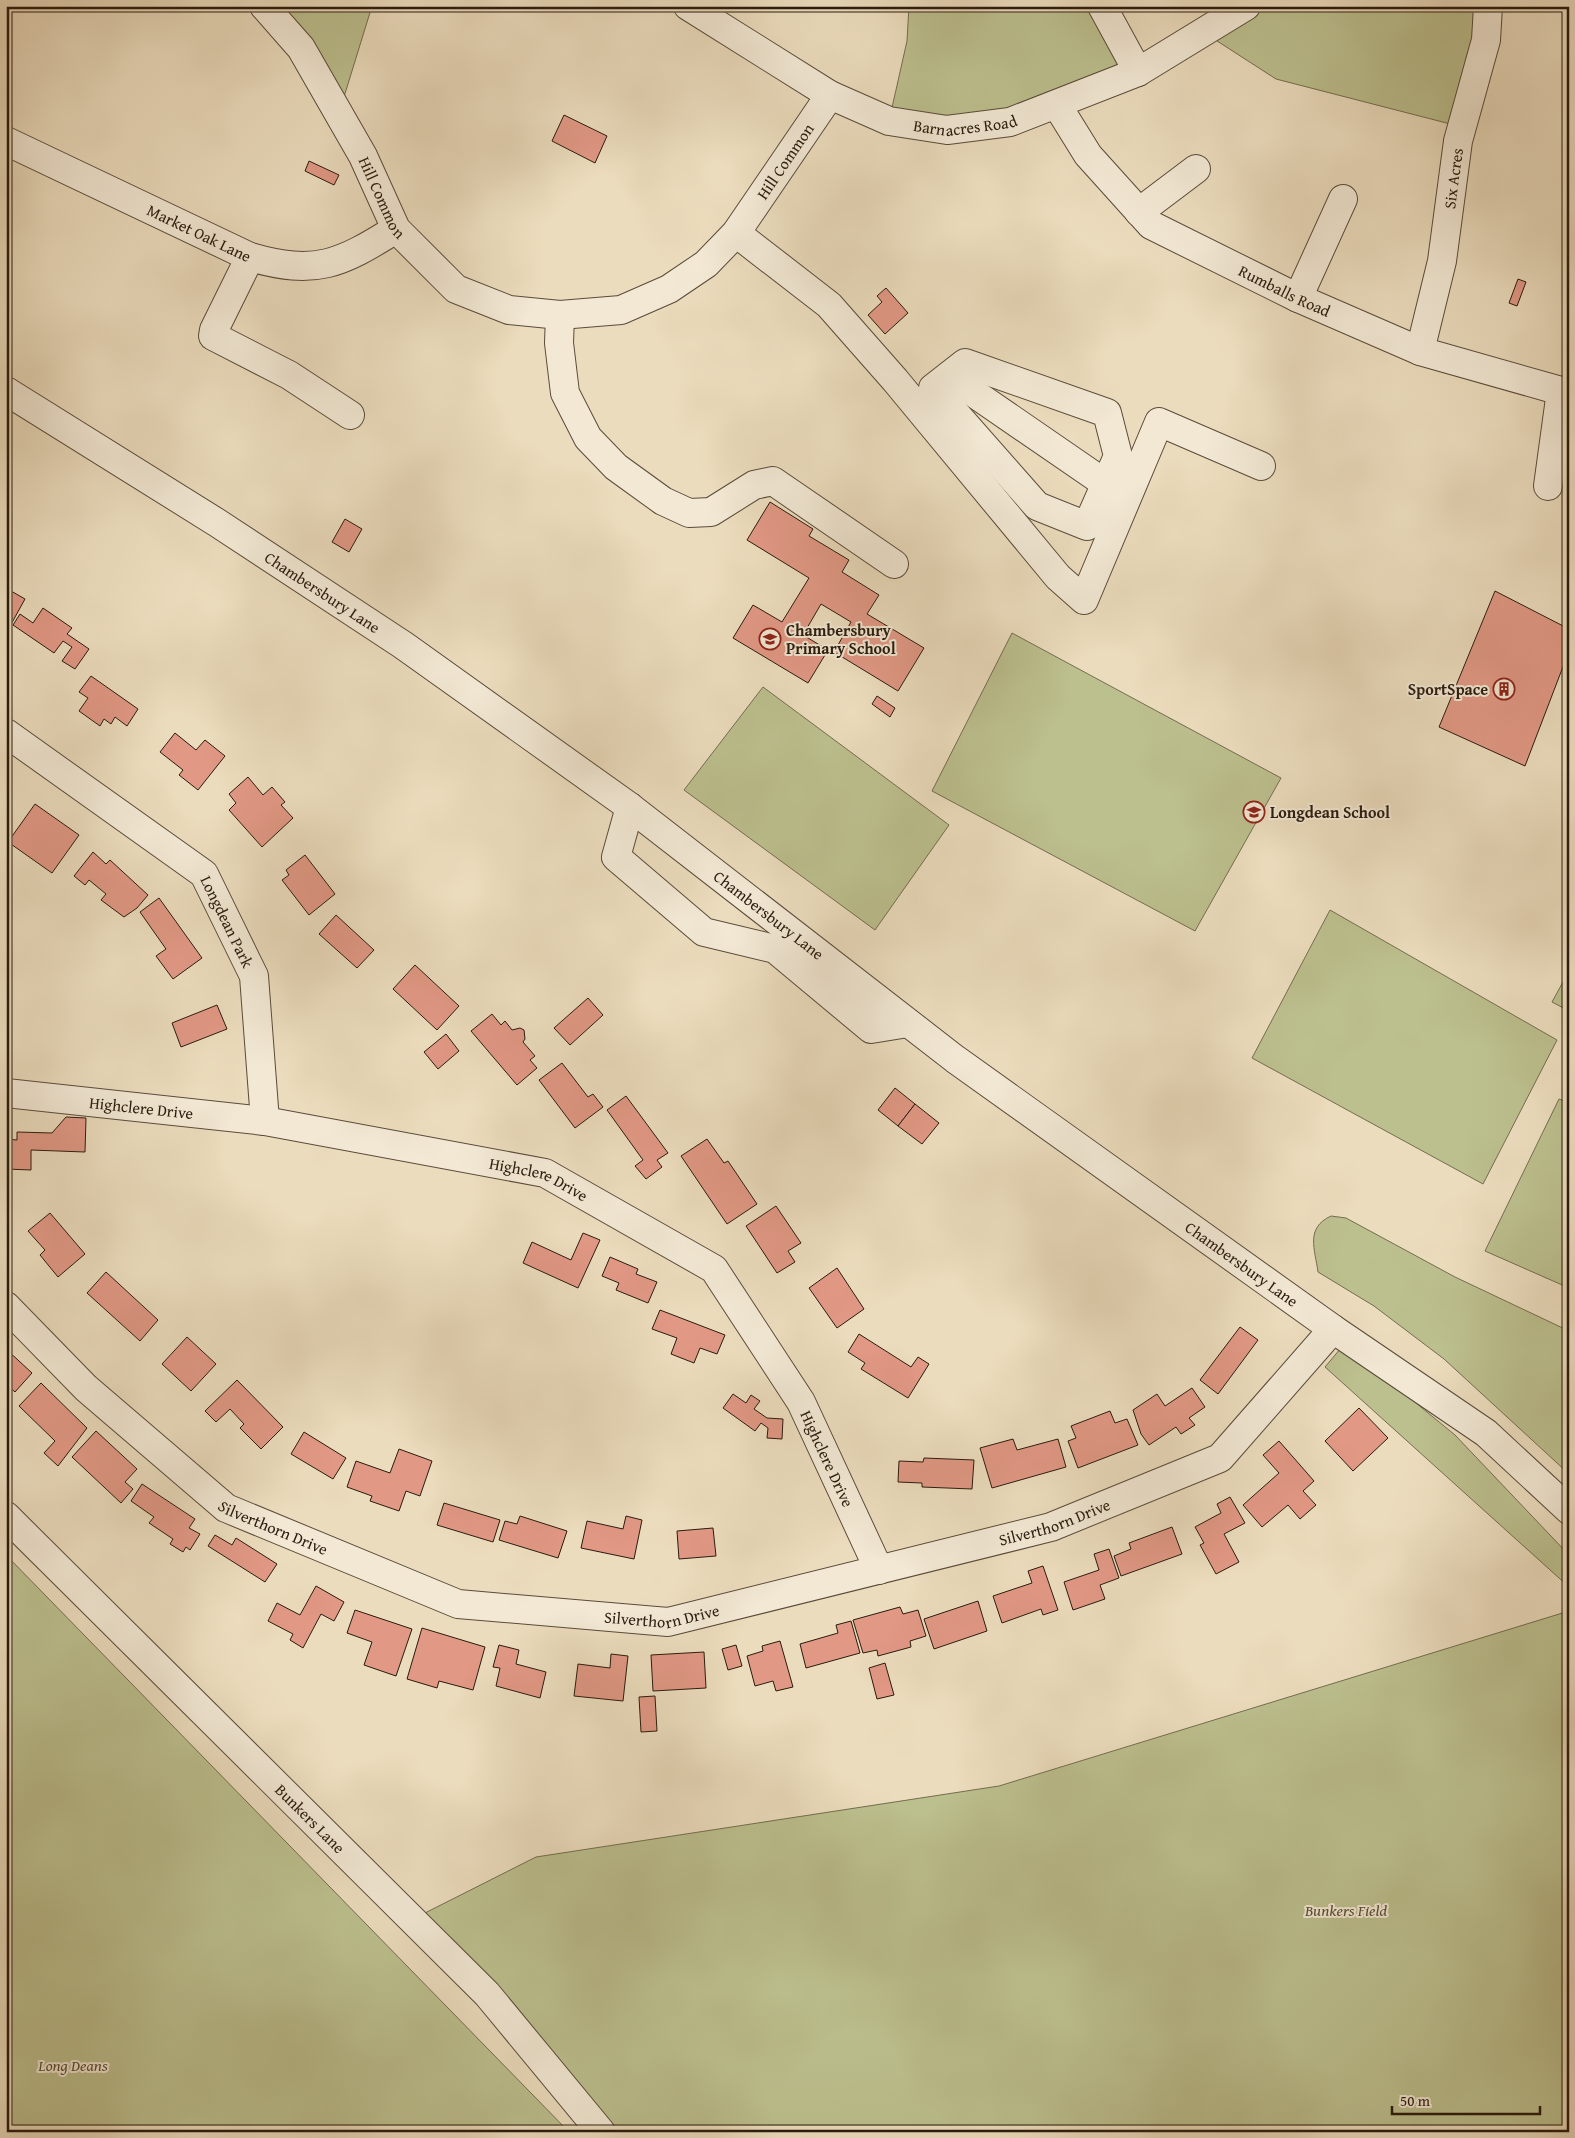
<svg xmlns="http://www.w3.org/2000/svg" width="1575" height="2138" viewBox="0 0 1575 2138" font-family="'Gentium Book Plus',serif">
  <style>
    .green { fill: #bcbf8e; stroke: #736d4e }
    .building { fill: #e19885; stroke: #2a1b0e }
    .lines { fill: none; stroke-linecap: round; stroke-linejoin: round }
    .minor-casing { stroke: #5a4b3a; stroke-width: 30 }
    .minor { stroke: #f2e8d4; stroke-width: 28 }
    .labels { text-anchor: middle; stroke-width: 4; stroke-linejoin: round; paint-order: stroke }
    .street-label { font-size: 16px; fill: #2a1b0e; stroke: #f2e8d4 }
    .poi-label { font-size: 16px; font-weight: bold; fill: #2a1b0e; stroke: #f2e8d4; text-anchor: start }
    .park-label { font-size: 16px; font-style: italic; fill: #564c34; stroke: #f2e8d4 }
  </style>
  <rect width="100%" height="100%" fill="#ebdcbd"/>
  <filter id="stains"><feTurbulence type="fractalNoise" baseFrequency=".004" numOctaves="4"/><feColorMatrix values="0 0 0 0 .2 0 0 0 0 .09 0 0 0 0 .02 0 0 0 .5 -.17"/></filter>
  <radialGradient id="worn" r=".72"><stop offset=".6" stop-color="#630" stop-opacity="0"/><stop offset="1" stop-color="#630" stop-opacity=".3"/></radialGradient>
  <!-- green -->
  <g class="green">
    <path d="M264 6H372L339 113Z"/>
    <path d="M909 6H1102L1138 72 1010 122 889 121 907 41Z"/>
    <path d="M1238 6H1488L1462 127 1276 79 1197 28Z"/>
    <path d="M1012 633 1281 778 1195 931 932 791Z"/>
    <path d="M763 687 949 825 875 930 684 790Z"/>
    <path d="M1330 910 1557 1040 1483 1184 1252 1058Z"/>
    <path d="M1569 971V1011L1552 1002Z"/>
    <path d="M1559 1099 1569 1103V1288L1485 1251Z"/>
    <path d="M1331 1216 1346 1218 1455 1277 1569 1331V1474L1444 1359 1374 1306 1318 1272C1315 1249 1305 1228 1331 1216Z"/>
    <path d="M1341 1348 1394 1385 1455 1435 1569 1555V1587L1325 1367Z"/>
    <path d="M6 1555 569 2132H6Z"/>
    <path d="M1569 1611V2132H602L423 1914 536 1857 999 1786Z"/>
  </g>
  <!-- building -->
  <g class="building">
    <path d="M564 115 607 136 595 163 552 141Z"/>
    <path d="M309 161 339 175 334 185 305 171Z"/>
    <path d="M1518 279 1526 282 1517 306 1509 303Z"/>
    <path d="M886 288 908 313 885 334 868 315 882 302 877 296Z"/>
    <path d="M770 502 813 529 809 536 849 560 842 572 879 595 867 614 924 648 898 691 834 652 851 622 821 604 803 635 828 650 808 683 733 638 753 605 782 622 809 578 747 540Z"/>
    <path d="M345 519 362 529 349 552 332 542Z"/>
    <path d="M6 582 11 585V591L25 599 9 628 6 626Z"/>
    <path d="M1495 591 1569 629V651L1525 766 1439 727Z"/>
    <path d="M43 608 72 628 67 634 89 649 75 669 62 661 72 647 63 641 54 653 13 625 20 614 33 623Z"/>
    <path d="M91 676 138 709 127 726 115 717 111 724 104 719 100 726 79 711 88 698 79 692Z"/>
    <path d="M877 696 895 708 890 717 872 704Z"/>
    <path d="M175 733 196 750 205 740 225 756 198 790 179 775 183 770 160 752Z"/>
    <path d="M248 777 263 795 272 787 285 802 281 805 293 818 262 847 229 810 236 803 229 794Z"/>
    <path d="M35 804 79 835 52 873 8 842Z"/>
    <path d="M93 852 106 864 110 860 148 895 137 908 124 917 101 900 106 894 89 880 85 885 74 876Z"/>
    <path d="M305 855 335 894 309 915 282 880 289 875 286 870Z"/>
    <path d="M159 898 202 958 173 979 156 956 166 949 140 912Z"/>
    <path d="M336 915 374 950 357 968 319 934Z"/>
    <path d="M415 965 459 1006 437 1030 393 989Z"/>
    <path d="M588 998 603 1015 570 1045 554 1028Z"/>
    <path d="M217 1005 227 1029 181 1047 172 1023Z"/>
    <path d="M492 1014 501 1025 505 1021 512 1030 520 1028 524 1030 525 1039 523 1042 535 1056 530 1060 537 1068 517 1085 471 1031Z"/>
    <path d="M446 1034 459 1051 438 1069 424 1052Z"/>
    <path d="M562 1063 588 1097 593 1094 603 1107 575 1128 539 1080Z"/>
    <path d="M895 1088 915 1104 898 1126 878 1110Z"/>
    <path d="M626 1096 668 1153 657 1160 662 1167 646 1179 635 1166 643 1160 607 1110Z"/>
    <path d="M915 1104 939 1123 922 1144 898 1126Z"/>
    <path d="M66 1117 86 1118 85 1152 31 1150V1170L6 1169V1139L17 1140V1132L52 1133Z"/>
    <path d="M707 1139 724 1163 728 1161 757 1204 727 1224 681 1156Z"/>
    <path d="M776 1206 801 1243 788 1251 795 1262 777 1273 746 1226Z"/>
    <path d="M50 1213 85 1254 58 1277 40 1255 45 1250 28 1231Z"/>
    <path d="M583 1233 600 1240 578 1288 523 1263 532 1242 571 1260Z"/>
    <path d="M610 1257 638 1269 636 1274 657 1282 648 1303 616 1290 619 1283 602 1276Z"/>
    <path d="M837 1268 864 1309 837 1328 809 1288Z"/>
    <path d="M106 1272 158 1320 140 1341 87 1293Z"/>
    <path d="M660 1310 725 1335 717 1354 700 1348 694 1363 671 1354 677 1338 652 1329Z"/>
    <path d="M1240 1327 1258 1340 1218 1394 1200 1380Z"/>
    <path d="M859 1334 911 1367 918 1357 929 1364 908 1398 861 1369 865 1363 848 1352Z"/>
    <path d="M187 1337 216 1364 191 1391 162 1364Z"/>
    <path d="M6 1349 32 1373 15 1392 6 1384Z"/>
    <path d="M237 1380 283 1427 261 1449 240 1428 244 1424 230 1409 216 1422 205 1411Z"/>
    <path d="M41 1383 87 1428 58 1466 44 1453 55 1441 19 1406Z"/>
    <path d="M1192 1388 1205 1407 1189 1418 1195 1425 1181 1434 1176 1427 1149 1445 1141 1434 1133 1410 1157 1394 1165 1406Z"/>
    <path d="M733 1394 746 1403 751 1395 760 1401 754 1409 767 1418 783 1419 782 1439 767 1438 768 1428 761 1423 755 1431 723 1408Z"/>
    <path d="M1359 1408 1388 1438 1353 1471 1325 1441Z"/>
    <path d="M1110 1411 1115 1423 1127 1419 1138 1445 1078 1468 1068 1441 1076 1438 1071 1426Z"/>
    <path d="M96 1431 137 1469 125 1482 133 1489 121 1503 72 1457Z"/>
    <path d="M304 1432 346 1458 333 1479 291 1454Z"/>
    <path d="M1013 1439 1017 1450 1058 1439 1066 1467 992 1488 980 1448Z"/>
    <path d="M1279 1441 1314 1481 1303 1491 1316 1505 1300 1519 1288 1505 1262 1527 1243 1505 1279 1473 1263 1455Z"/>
    <path d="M399 1449 432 1461 420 1496 406 1491 399 1511 370 1501 372 1496 347 1487 356 1461 390 1473Z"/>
    <path d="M924 1458 974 1460 972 1489 922 1487V1483L898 1482 899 1461 923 1462Z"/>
    <path d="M142 1484 195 1519 189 1528 200 1534 190 1550 186 1547 183 1552 170 1544 173 1539 149 1523 154 1517 131 1501Z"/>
    <path d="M1230 1497 1245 1523 1224 1534 1239 1562 1216 1574 1200 1545 1204 1543 1195 1527 1221 1513 1217 1504Z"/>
    <path d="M444 1503 500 1520 493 1542 437 1525Z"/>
    <path d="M520 1516 567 1531 558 1558 499 1540 505 1521 517 1524Z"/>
    <path d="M626 1516 642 1520 634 1559 581 1548 587 1521 623 1529Z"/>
    <path d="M1172 1527 1182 1554 1121 1576 1114 1556 1131 1549 1129 1543Z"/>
    <path d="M713 1528 716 1556 679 1559 677 1531Z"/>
    <path d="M215 1535 232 1545 236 1538 277 1564 265 1582 208 1546Z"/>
    <path d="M1109 1549 1119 1578 1100 1585 1105 1599 1073 1610 1064 1582 1099 1570 1094 1554Z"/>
    <path d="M1043 1566 1058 1610 1043 1615 1041 1609 1002 1623 993 1596 1032 1583 1028 1571Z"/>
    <path d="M316 1586 344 1602 334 1621 321 1614 303 1648 290 1640 293 1634 268 1621 277 1603 300 1615Z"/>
    <path d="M978 1601 987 1631 934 1649 924 1619Z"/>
    <path d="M900 1607 903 1614 918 1610 926 1636 910 1641 911 1647 878 1656 877 1650 863 1653 853 1620Z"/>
    <path d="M355 1610 412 1629 396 1676 364 1665 372 1642 347 1633Z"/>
    <path d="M851 1621 860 1653 806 1668 800 1644 838 1633 836 1625Z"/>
    <path d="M422 1628 485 1647 473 1690 439 1681 437 1688 407 1679Z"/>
    <path d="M780 1641 793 1687 776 1691 773 1681 755 1686 747 1656 763 1651 762 1646Z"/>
    <path d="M499 1645 519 1650 516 1664 546 1672 540 1698 496 1686 500 1668 493 1667Z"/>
    <path d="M736 1645 742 1666 728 1670 722 1649Z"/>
    <path d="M704 1652 706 1688 653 1691 651 1655Z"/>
    <path d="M611 1654 628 1656 623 1701 574 1696 578 1664 610 1668Z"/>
    <path d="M885 1663 894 1695 877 1699 869 1668Z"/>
    <path d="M655 1696 657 1731 641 1732 639 1697Z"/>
  </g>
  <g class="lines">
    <!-- minor casing -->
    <g class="minor-casing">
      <g id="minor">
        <path id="s1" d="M264 6 301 48 363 156 396 229 456 289 509 310 560 315 621 310 669 289 706 264 736 233 830 95"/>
        <path id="s2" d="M688 6 830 95 889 121 947 130 1010 122 1138 72 1246 6"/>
        <path d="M1102 6 1138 72"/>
        <path id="s3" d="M1057 105 1088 155 1151 225 1298 298 1420 351 1561 391 1569 390"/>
        <path id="s4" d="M6 141 250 257C316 276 340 264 396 229"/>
        <path d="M1139 212 1196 169"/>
        <path d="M736 233 829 305 895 380 1058 577 1084 600 1159 422 1261 466"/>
        <path d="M250 257 214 330 213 336 289 375 350 415"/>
        <path d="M1298 298 1343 199"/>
        <path d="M560 315 559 343 565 393 588 438 616 467 663 501 689 513 711 512 754 485 773 481 894 564"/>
        <path id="s5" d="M1420 351 1442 261 1458 141 1486 40 1488 6"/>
        <path d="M965 363 1107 413 1118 456 1087 526 1037 506 933 388Z"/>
        <path d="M949 376 1106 484"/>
        <path id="s6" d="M6 391 216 522 403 645 630 807 955 1059 1333 1329 1486 1433 1569 1510"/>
        <path d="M1548 486 1561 391"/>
        <path id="s7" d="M6 733 204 874 254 976 265 1121"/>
        <path d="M630 807 616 857 704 932 775 949 871 1029 908 1023"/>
        <path id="s8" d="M6 1093 265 1121 545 1173 714 1269 801 1402 879 1570"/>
        <path id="s9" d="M6 1306 86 1388 226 1508 458 1604 668 1622 1051 1527 1220 1458 1333 1329"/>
        <path id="s10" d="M6 1516 487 1994 601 2132"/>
      </g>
    </g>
    <!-- minor -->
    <use href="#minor" class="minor"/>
  </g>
  <!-- icons -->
  <defs>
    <g id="school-ring" transform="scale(1.125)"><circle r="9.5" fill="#f2e8d4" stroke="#8f2418" stroke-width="1.5"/><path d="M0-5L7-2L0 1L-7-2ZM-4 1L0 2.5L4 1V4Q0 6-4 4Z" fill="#8f2418"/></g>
    <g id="building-ring" transform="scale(1.125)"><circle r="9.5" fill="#f2e8d4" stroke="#8f2418" stroke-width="1.5"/><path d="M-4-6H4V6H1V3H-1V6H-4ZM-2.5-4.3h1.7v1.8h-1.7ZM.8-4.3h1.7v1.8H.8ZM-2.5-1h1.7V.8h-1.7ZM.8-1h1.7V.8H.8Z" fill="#8f2418"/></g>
  </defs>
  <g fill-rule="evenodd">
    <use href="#school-ring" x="770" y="639"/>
    <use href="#building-ring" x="1504" y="689"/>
    <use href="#school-ring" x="1254" y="812"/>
  </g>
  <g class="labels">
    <!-- street labels -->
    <g class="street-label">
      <text dy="6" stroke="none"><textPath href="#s2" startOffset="309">Barnacres Road</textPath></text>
      <text dy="6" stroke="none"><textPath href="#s1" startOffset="742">Hill Common</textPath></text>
      <text dy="6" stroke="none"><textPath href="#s5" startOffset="176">Six Acres</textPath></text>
      <text dy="6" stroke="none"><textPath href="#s1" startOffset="226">Hill Common</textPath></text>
      <text dy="6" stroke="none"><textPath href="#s4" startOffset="214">Market Oak Lane</textPath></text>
      <text dy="6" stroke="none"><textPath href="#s3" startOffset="302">Rumballs Road</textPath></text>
      <text dy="6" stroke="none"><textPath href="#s6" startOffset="375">Chambersbury Lane</textPath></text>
      <text dy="6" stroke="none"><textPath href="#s6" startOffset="926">Chambersbury Lane</textPath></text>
      <text dy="6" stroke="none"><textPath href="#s7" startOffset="296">Longdean Park</textPath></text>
      <text dy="6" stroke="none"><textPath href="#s8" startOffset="136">Highclere Drive</textPath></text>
      <text dy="6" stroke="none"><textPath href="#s8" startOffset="541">Highclere Drive</textPath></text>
      <text dy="6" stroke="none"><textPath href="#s6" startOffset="1514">Chambersbury Lane</textPath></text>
      <text dy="6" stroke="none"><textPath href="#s8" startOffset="961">Highclere Drive</textPath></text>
      <text dy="6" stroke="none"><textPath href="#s9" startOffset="1160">Silverthorn Drive</textPath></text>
      <text dy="6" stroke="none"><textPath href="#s9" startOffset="350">Silverthorn Drive</textPath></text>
      <text dy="6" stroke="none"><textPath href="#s9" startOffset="755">Silverthorn Drive</textPath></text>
      <text dy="6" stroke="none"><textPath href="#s10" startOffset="429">Bunkers Lane</textPath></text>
    </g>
    <!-- poi labels -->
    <g class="poi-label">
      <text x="786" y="636">Chambersbury<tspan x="786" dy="18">Primary School</tspan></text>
      <text x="1488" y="695" text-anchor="end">SportSpace</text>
      <text x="1270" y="818">Longdean School</text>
    </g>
    <!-- park labels -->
    <g class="park-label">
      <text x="1346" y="1916">Bunkers Field</text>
      <text x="73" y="2071">Long Deans</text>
    </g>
  </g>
  <!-- margin -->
  <rect width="1575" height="2138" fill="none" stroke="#ebdcbd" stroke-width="25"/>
  <rect x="8" y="8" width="1560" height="2123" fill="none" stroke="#2a1b0e" stroke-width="2.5"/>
  <rect x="12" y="12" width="1550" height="2113" fill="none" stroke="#2a1b0e"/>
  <!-- scale -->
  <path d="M1392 2106v8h148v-8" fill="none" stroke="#2a1b0e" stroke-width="2.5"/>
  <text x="1400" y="2106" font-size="15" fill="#2a1b0e" stroke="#f2e8d4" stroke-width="4" paint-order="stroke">50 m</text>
  <rect width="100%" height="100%" filter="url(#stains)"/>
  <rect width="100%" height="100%" fill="url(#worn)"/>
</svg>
